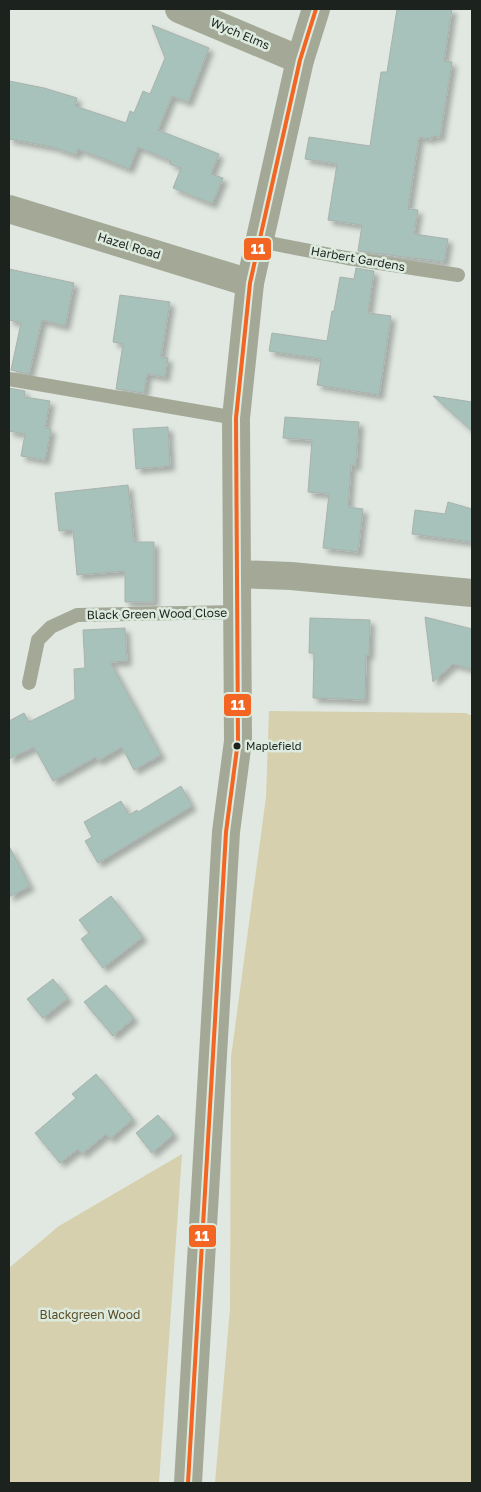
<svg xmlns="http://www.w3.org/2000/svg" width="481" height="1492" viewBox="0 0 481 1492" font-family="'Golos Text',sans-serif">
  <style>
    .green { fill: #d7d0ae }
    .building { fill: #a6c2ba; stroke: #aab1ad; filter: url(#shadow) }
    .lines { fill: none; stroke-linecap: round; stroke-linejoin: round }
    .service { stroke: #a4a997; stroke-width: 14 }
    .minor { stroke: #a4a997; stroke-width: 28 }
    .tertiary { stroke: #a4a997; stroke-width: 28 }
    .bus-1-casing { stroke: #ddebdf; stroke-width: 8 }
    .bus-1 { stroke: #f26522; stroke-width: 4 }
    .bus-dot { fill: #1c221d; stroke: #ddebdf; stroke-width: 2 }
    .labels { text-anchor: middle; stroke-width: 5; stroke-linejoin: round; paint-order: stroke }
    .bus-label { font-size: 11px; fill: #1c221d; stroke: #ddebdf; text-anchor: start }
    .street-label { font-size: 12px; fill: #1c221d; stroke: #ddebdf }
    .park-label { font-size: 12px; fill: #5b4d26; stroke: #ddebdf }
    .line-badge { stroke: #ddebdf; stroke-width: 2 }
    .badge-label { font-size: 14px; text-anchor: middle; font-weight: bold; fill: #fff }
  </style>
  <defs>
    <filter id="shadow"><feDropShadow dx="4.5" dy="4.5" stdDeviation="2.5" flood-color="#0004"/></filter>
  </defs>
  <rect width="100%" height="100%" fill="#e0e8e1"/>
  <!-- green -->
  <g class="green">
    <path d="M269 711 466 713 472 716V1483H215L230 1308 231 1057 266 797Z"/>
    <path d="M182 1154 159 1483H9V1268L59 1226Z"/>
  </g>
  <!-- building -->
  <g class="building">
    <path d="M397 9H452L444 61 452 62 440 137 432 136V139L419 137 408 209 418 210 414 234 448 239 444 262 358 251 362 225 328 220 337 164 305 159 309 137 370 146 381 72H387Z"/>
    <path d="M152 25 209 48 188 102 172 96 158 130 219 154 211 174 223 178 212 204 173 188 181 168 170 164 171 161 138 147 129 169 78 149 76 155 53 147 9 139V81L44 88 77 98 75 106 126 123 130 111 134 113 143 91 150 94 165 58Z"/>
    <path d="M356 268 374 271 368 313 391 316 379 395 317 385 321 359 269 351 272 333 327 341 332 311H334L340 277 354 279Z"/>
    <path d="M9 269 74 283 65 326 42 320 29 374 11 370 21 323 9 320Z"/>
    <path d="M120 295 170 302 161 357 168 358 165 377 147 374 144 393 116 389 123 344 113 342Z"/>
    <path d="M9 388 25 391 24 397 50 401 45 428 51 429 45 460 21 456 25 434 9 431Z"/>
    <path d="M433 396 472 402V431Z"/>
    <path d="M285 417 359 422 356 466 351 465 348 507 363 509 358 552 323 548 329 494 308 492 312 440 283 438Z"/>
    <path d="M168 427 170 466 136 469 133 429Z"/>
    <path d="M128 485 134 542H154V602H125V571L77 575 73 530 59 531 55 493Z"/>
    <path d="M448 502 472 509V542L412 534 415 510 445 514Z"/>
    <path d="M425 617 472 629V669L453 664 433 682Z"/>
    <path d="M310 618 370 620 369 655H366L365 700 313 698 314 653H309Z"/>
    <path d="M125 628 127 661 110 662 161 755 134 770 122 747 98 761 96 757 53 781 34 747 9 759V721L24 713 29 722 75 699 74 669 85 668 83 630Z"/>
    <path d="M181 786 192 806 98 863 85 841 92 837 84 822 121 801 129 815 137 810 138 812Z"/>
    <path d="M9 846 30 886 9 897Z"/>
    <path d="M111 896 143 937 103 968 81 939 89 933 79 920Z"/>
    <path d="M53 979 68 998 43 1018 27 999Z"/>
    <path d="M106 985 134 1018 113 1036 84 1002Z"/>
    <path d="M96 1074 133 1119 110 1139 106 1134 82 1154 78 1149 60 1163 35 1133 76 1098 72 1094Z"/>
    <path d="M158 1115 174 1134 152 1153 136 1133Z"/>
  </g>
  <g class="lines">
    <!-- service -->
    <g class="service">
      <path d="M259 241 347 258 458 275"/>
      <path d="M9 379 236 418"/>
      <path d="M29 683 38 640 51 627 77 615 238 612"/>
    </g>
    <!-- minor -->
    <g class="minor">
      <path d="M179 9 300 60"/>
      <path d="M9 209 250 283"/>
      <path d="M237 574 291 576 472 593"/>
    </g>
    <!-- tertiary -->
    <path class="tertiary" d="M188 1483 226 832 238 741 236 418 250 283 300 60 316 9"/>
    <!-- bus-1 casing -->
    <g class="bus-1-casing">
      <path id="bus-1" d="M188 1483 226 832 238 741 236 418 250 283 300 60 316 9"/>
    </g>
    <!-- bus-1 -->
    <use href="#bus-1" class="bus-1"/>
  </g>
  <!-- markers -->
  <circle class="bus-dot" cx="237" cy="746" r="4.5"/>
  <g class="labels">
    <!-- bus labels -->
    <g class="bus-label">
      <text x="246" y="750">Maplefield</text>
    </g>
    <!-- street labels -->
    <g class="street-label">
      <text transform="translate(240 34) rotate(23)" y="4">Wych Elms</text>
      <text transform="translate(129 246) rotate(17)" y="4">Hazel Road</text>
      <text transform="translate(358 259) rotate(10)" y="4">Harbert Gardens</text>
      <text transform="translate(157 614) rotate(-1)" y="4">Black Green Wood Close</text>
    </g>
    <!-- park labels -->
    <g class="park-label">
      <text x="90" y="1319">Blackgreen Wood</text>
    </g>
  </g>
  <g class="line-badge">
    <rect x="243" y="237" width="29" height="24" rx="5" fill="#f26522"/>
    <rect x="223" y="693" width="29" height="24" rx="5" fill="#f26522"/>
    <rect x="188" y="1224" width="29" height="24" rx="5" fill="#f26522"/>
  </g>
  <g class="badge-label">
    <text x="258" y="254">11</text>
    <text x="238" y="710">11</text>
    <text x="202" y="1241">11</text>
  </g>
  <!-- border -->
  <rect width="481" height="1492" fill="none" stroke="#1c221d" stroke-width="20"/>
</svg>
